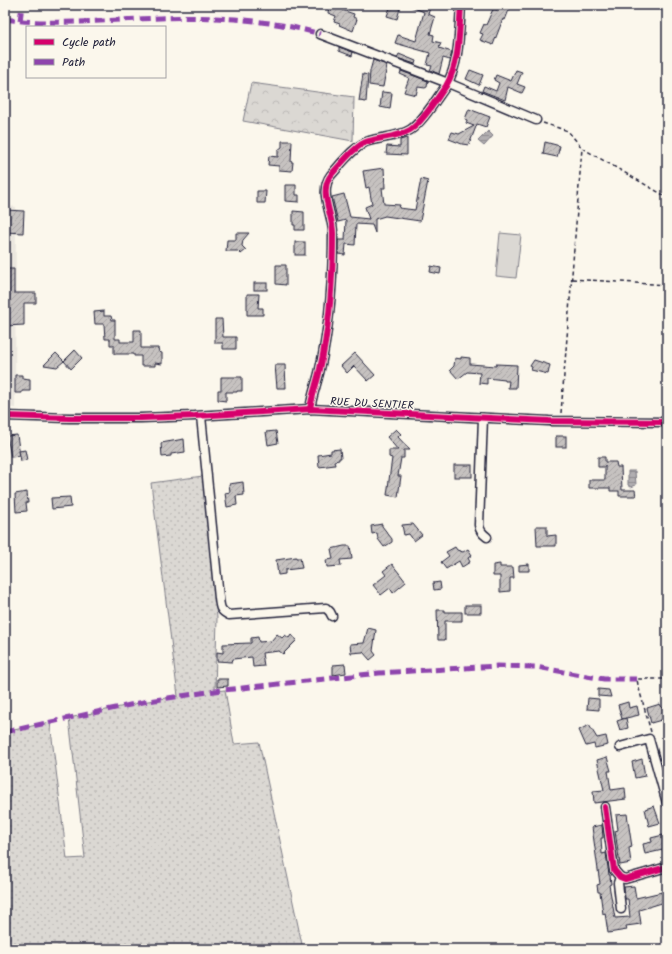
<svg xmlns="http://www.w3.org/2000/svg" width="672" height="954" viewBox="0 0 672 954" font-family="Kalam,sans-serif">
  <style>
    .built { fill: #ebe7df }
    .grass { fill: url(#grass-dots); stroke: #7e7d87 }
    .forest { fill: url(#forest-crowns); stroke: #7e7d87 }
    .pitch { fill: #dbd8d3; stroke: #7e7d87 }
    .water { fill: url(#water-rules); stroke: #787681 }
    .building { fill: url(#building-hatch); stroke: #22223b }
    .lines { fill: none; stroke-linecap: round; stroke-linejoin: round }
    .minor-casing { stroke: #22223b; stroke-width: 11 }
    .path { stroke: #22223b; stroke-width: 1.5; stroke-dasharray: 4 3; stroke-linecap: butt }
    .minor { stroke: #fbf7ec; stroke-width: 8 }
    .quiet { stroke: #8e44ad; stroke-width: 5; stroke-dasharray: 10 5; stroke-linecap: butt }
    .cycleway-casing { stroke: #fbf7ec; stroke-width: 8 }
    .cycleway { stroke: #d6006c; stroke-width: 6 }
    .labels { text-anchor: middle; stroke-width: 3; stroke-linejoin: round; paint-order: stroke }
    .street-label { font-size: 11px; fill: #22223b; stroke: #fbf7ec }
  </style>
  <defs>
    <pattern id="grass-dots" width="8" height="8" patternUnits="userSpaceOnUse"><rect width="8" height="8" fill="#dbd8d3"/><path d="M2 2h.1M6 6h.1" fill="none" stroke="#bcb9b6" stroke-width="1.8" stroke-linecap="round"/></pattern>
    <pattern id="forest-crowns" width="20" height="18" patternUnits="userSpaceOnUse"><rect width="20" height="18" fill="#dbd8d3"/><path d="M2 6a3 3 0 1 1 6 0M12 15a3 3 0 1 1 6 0" fill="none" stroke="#bcb9b6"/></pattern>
    <pattern id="water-rules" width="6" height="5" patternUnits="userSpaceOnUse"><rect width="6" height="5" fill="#b1aeb0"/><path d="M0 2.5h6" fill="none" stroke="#908d90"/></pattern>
    <pattern id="building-hatch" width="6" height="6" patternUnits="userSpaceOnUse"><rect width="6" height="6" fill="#c6c2c0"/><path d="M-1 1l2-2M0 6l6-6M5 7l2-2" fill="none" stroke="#aaa6a6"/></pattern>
  </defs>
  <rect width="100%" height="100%" fill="#fbf7ec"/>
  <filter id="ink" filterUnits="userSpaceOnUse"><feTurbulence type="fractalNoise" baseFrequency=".025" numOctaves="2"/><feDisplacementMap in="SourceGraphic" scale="8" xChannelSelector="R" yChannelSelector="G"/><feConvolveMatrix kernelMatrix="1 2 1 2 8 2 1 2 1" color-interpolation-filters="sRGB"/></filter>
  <g filter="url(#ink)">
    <!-- built -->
    <path class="built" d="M5 206 16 207 15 408 5 407Z"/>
    <!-- grass -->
    <path class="grass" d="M203 476 217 618 215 691 225 690 234 744 259 742 303 949H5V732L50 722 67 859 85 858 69 718 148 701 178 696 151 483Z"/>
    <!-- forest -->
    <path class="forest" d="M251 83 354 97 353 141 243 121Z"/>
    <!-- pitch -->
    <path class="pitch" d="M500 233 521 235 516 278 496 276Z"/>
    <!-- water -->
    <g class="water">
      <path d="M488 131 493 136 484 146 478 141Z"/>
      <path d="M628 471H635L636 485 631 487 628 485Z"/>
    </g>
    <!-- building -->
    <g class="building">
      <path d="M329 5H340L339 9 354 14 353 17 357 19 353 31 339 25 340 24 334 22 336 16 328 13Z"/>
      <path d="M391 5H401L397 19 387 16Z"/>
      <path d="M407 5H431L428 14 435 17 430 34 434 35 433 41 441 43 439 48 452 52 450 60 443 58 439 74 430 70 432 66 427 65 430 53 395 43 398 35 416 41 424 12Z"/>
      <path d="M499 5H511L505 20 503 19 493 45 480 40 483 34 480 33 484 24 486 25 493 9 497 10Z"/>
      <path d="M339 47 353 52 352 56 339 51Z"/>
      <path d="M399 54 416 61 415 64 397 58Z"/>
      <path d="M373 60 387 65 383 87 369 85 370 71Z"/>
      <path d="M470 70 483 75 479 85 466 79Z"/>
      <path d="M516 70 522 72 517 84 525 87 522 93 508 87 505 100 482 91 484 86 496 91 499 83 494 80 496 75 511 81Z"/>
      <path d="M401 71 428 81 427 87 425 88 418 87 416 95 404 92 409 78 400 74Z"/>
      <path d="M363 74 368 75 366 102 359 101Z"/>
      <path d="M382 92 392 93 390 109 380 107Z"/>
      <path d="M469 109 490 117 486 127 477 124 469 145 462 144 449 139 452 132 459 134 474 126 466 123 467 120 465 119Z"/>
      <path d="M407 138V155L386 154 387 146 400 147V140Z"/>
      <path d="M282 141H292L291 162H293L292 171 279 170V166L268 165 269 156 278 157V150L282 147Z"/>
      <path d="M545 142 560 146 557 157 543 154Z"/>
      <path d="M384 168 385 188H382L384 204 400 205 399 208 415 210 421 179 428 181 420 221 385 216 375 219V233L372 225 356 224 355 245 346 244 345 255 338 254V240H345L346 220 338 222 332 197 344 194 350 217 369 219 365 207 372 204 369 187 366 188 363 171Z"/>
      <path d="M285 185H296V195H299V202L285 201Z"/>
      <path d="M257 191H266L265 203H257Z"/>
      <path d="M5 210 24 211 23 233 5 232Z"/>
      <path d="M293 211 304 212V230H295V225H293Z"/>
      <path d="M236 233H249L243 240 242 246 246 250 241 254 238 251H226L227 240H236Z"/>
      <rect x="295" y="242" width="10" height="13"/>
      <path d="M276 265H286V285L276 284Z"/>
      <path d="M431 266 441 268 440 274 430 272Z"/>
      <path d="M5 269H14V293H36V303H24V325L5 326Z"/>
      <rect x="254" y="283" width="13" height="7"/>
      <path d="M247 294H259L258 308H263V315H247Z"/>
      <path d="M104 311V316H111L112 320H115V339H120V342H134V330H141V348H158L159 352 162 353V364L155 363V366H141V356H134V354H114V345H110V339H105L104 324H95L94 312Z"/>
      <path d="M215 319H222L223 337H236V349H223V343H215Z"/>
      <path d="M75 350 82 358 71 369 64 361 57 367 44 365 56 353 64 361Z"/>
      <path d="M355 353 375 375 368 381 354 366 347 373 341 366Z"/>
      <path d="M461 357 470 358V364L496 366V364L517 365 516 388H508L509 381H505V380L487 378V384L479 383 480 373 467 372 458 379 450 370 454 366 455 358 461 359Z"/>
      <path d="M534 360 550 365 548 374 531 370 532 367 530 366Z"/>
      <path d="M275 365H285L286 388H277Z"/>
      <path d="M15 375H22V378L30 379V391H22V393H15Z"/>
      <path d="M221 377H242V391H237V392H226V401L218 400V390H221Z"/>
      <path d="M396 429 401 434 398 437 410 450H404V458H401L398 476H401L398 497 387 495 392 458 389 457V450H398L387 437Z"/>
      <path d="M276 431 278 443 268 445 266 432Z"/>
      <path d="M17 435 20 456 11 457 7 436Z"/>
      <rect x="556" y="436" width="10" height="11"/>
      <path d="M184 439 185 452 171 454V456L162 457 161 443Z"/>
      <path d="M340 449 341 458H339V460L334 461 335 465 319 467 318 455 331 453V450Z"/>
      <path d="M25 450 27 460 21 461 19 451Z"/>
      <path d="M598 457H605V462H616L617 467H621L622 490H635L636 496H619V491H610V488H589V480H605V465V467H598Z"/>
      <rect x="454" y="465" width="18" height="12"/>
      <path d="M243 482 244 495 236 496 237 505 227 507 225 493 230 492 229 484Z"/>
      <path d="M27 492 28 503H26L27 511 16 512 15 494Z"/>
      <path d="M70 497 71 507 52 509 51 498Z"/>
      <path d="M382 524V526L392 539V542L384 547 378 539 377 533 372 534 371 526Z"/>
      <path d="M413 524 422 535 414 541 409 534 404 535 402 525Z"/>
      <path d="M536 526H547V536L556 535V546H537Z"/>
      <path d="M344 546H350L352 559 340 560 341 566 327 567 326 560 333 559 331 549Z"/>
      <path d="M455 547 457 550 463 552 468 549 472 555 468 558 470 562 462 567 459 561 446 569 441 562 449 556 446 552Z"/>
      <path d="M296 557V558H300L302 568 285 570V574L278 575 276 560Z"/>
      <path d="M392 564 406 582 393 593 390 588 381 595 373 585 386 575 383 571Z"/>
      <path d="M500 564V567H513L514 578H510V591L500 592V576H493V565Z"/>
      <path d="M529 564V571H519V565Z"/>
      <path d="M440 582 441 589 434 590 433 583Z"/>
      <rect x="465" y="605" width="16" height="8"/>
      <path d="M437 610H445V612H462V621H445V640H438Z"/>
      <path d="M368 628 376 630 373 651 376 655 370 660 363 652 351 653 350 644 364 643Z"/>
      <path d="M277 634 282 638 285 635 289 638 291 635 297 640 283 654 279 651 262 653 264 666 253 667 252 657 233 659 232 662 217 661V652L223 653V644L251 643V638L258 637 259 642 271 641Z"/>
      <path d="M345 664 346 673 333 675V665Z"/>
      <path d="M217 679H228V686L217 687Z"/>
      <path d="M598 689 609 690 611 697 598 696Z"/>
      <path d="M588 698 599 699V710L587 709Z"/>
      <path d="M628 702 629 708 637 706 639 715 622 719 618 705Z"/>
      <path d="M660 704 662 708 667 707V717L665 718V719L651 723 647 708Z"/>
      <path d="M626 718 628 728 620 730 617 721Z"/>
      <path d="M589 725 597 738 606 736 608 745 595 748 594 744 586 746 579 730Z"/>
      <path d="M607 757 611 771H608L611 790 625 788 626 799 594 803 593 791 604 790 597 760Z"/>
      <path d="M642 759 645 776 635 778 632 762Z"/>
      <path d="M654 806 660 823 649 826 645 809Z"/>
      <path d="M627 814 632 847 629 848 631 863 620 865 615 831 618 830 616 815Z"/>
      <path d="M602 825 603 838H601L602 854 606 853 609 875H610L611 884 609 885 615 918 630 917 628 899H625L624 887 634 886 636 898 662 892 665 902 639 910 641 924 626 926 627 930 608 933 605 913 603 914 600 892H598L597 885 600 884 592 827Z"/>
      <path d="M663 835 667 849 645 854 643 844 652 842 651 838Z"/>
    </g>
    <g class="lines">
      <!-- minor casing -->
      <g class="minor-casing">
        <g id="minor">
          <path d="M320 34 448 83 536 120"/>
          <path d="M310 409C312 395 317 383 320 369 330 325 333 278 333 233 333 214 318 192 331 175 340 165 356 144 369 141 382 137 398 137 410 130 422 123 437 98 446 86 460 62 459 32 461 5"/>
          <path d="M5 416 69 418H141L195 416 310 409 549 421 667 422"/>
          <path d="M201 416 219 598C220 607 220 611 229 615L326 608 330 612 332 616"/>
          <path d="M483 418 479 525C480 531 482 533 487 537"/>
          <path d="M620 747 649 739 667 803"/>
          <path d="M605 807 614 870 620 877 625 879 667 867"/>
          <path d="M620 877 618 883 621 909"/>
        </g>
      </g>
      <!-- path -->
      <g class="path">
        <path d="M543 123 568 131 582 148"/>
        <path d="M572 279 667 285"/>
        <path d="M561 413 582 148 667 197"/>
        <path d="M651 732 638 685 637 679H667"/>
        <path d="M665 876 667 883"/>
      </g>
      <!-- minor -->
      <use href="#minor" class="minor"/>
      <!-- quiet -->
      <g class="quiet">
        <path d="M5 19C56 26 108 20 160 18 213 16 268 19 320 34"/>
        <path d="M20 21 22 5"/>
        <path d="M5 732 148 701 215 691 379 673 497 666 536 667 604 679H637"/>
      </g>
      <!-- cycleway casing -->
      <g class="cycleway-casing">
        <g id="cycleway">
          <path d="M310 409C312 395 317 383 320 369 330 325 333 278 333 233 333 214 318 192 331 175 340 165 356 144 369 141 382 137 398 137 410 130 422 123 437 98 446 86 460 62 459 32 461 5"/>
          <path d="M5 416 69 418H141L195 416 310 409 549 421 667 422"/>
          <path d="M605 807 614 870 620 877 625 879 667 867"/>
        </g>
      </g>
      <!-- cycleway -->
      <use href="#cycleway" class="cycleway"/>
    </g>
  </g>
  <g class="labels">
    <!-- street labels -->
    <g class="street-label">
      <text transform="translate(372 403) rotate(3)" y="4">RUE DU SENTIER</text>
    </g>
  </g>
  <!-- margin -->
  <rect width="672" height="954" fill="none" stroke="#fbf7ec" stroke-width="20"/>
  <rect x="10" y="10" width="652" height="934" fill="none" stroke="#22223b" stroke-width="1.5" filter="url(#ink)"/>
  <!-- legend -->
  <rect x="26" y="26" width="140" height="52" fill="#fbf7ec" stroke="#a4a2a5"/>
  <rect x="34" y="39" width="20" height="6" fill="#d6006c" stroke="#a4a2a5"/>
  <text x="62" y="46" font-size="12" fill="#22223b">Cycle path</text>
  <rect x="34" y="59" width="20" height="6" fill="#8e44ad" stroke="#a4a2a5"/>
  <text x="62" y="66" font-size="12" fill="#22223b">Path</text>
</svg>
